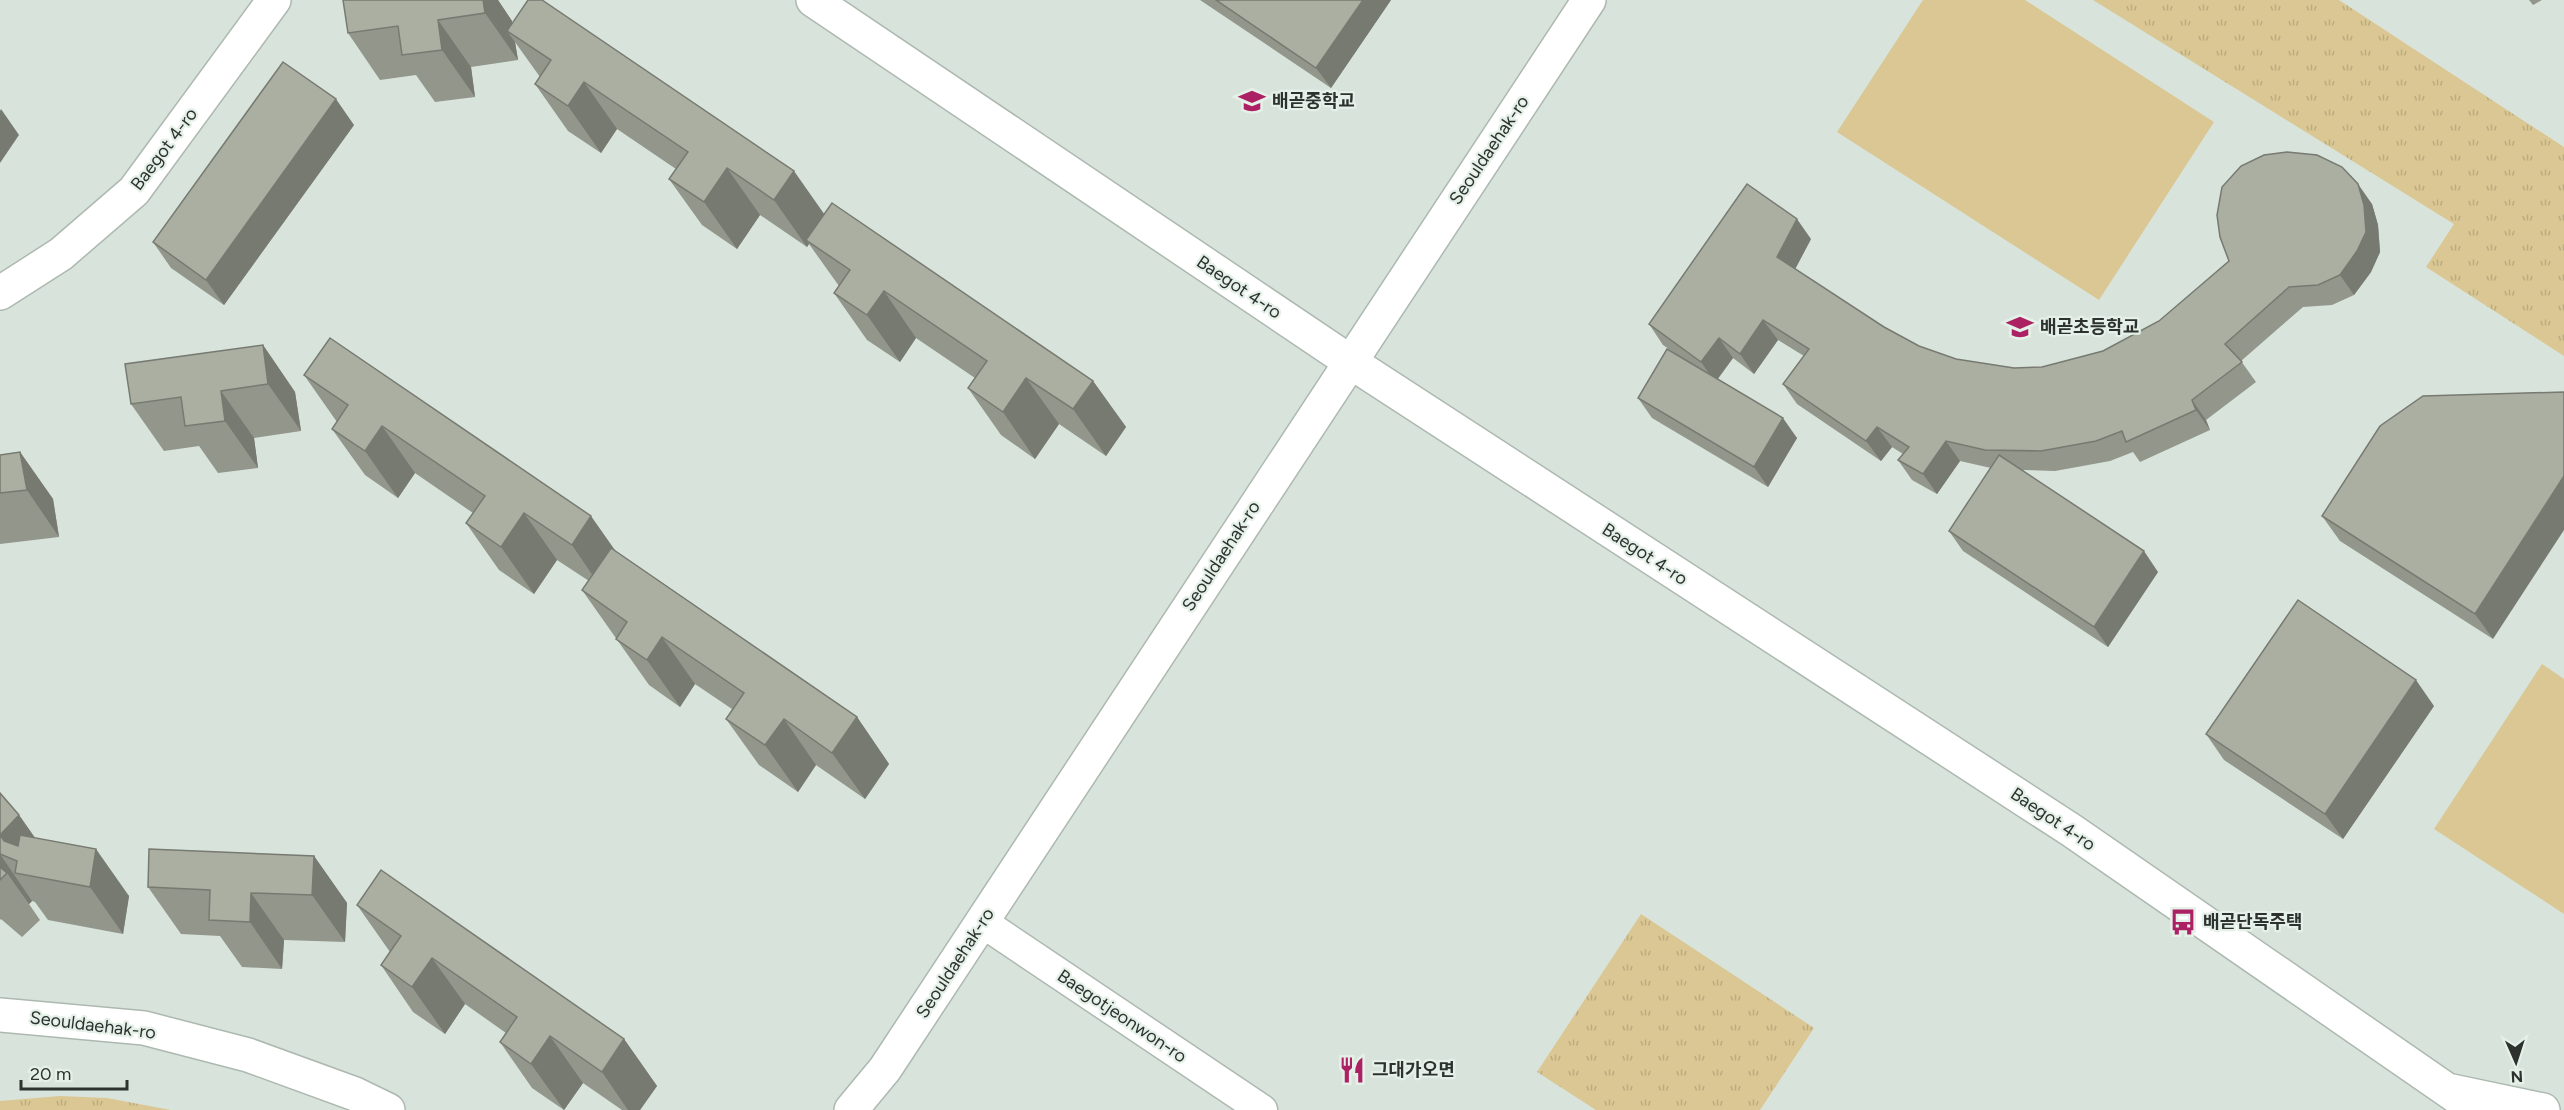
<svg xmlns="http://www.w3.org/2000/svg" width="2564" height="1110" viewBox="0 0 2564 1110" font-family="Figtree,'Noto Sans KR',sans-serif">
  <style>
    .grass { fill: #dac793 }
    .park { fill: url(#park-tufts) }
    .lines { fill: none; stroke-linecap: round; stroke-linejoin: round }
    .street-casing { stroke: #adb9b0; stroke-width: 33 }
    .secondary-casing { stroke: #adb9b0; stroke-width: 36 }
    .street { stroke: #fff; stroke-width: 30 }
    .secondary { stroke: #fff; stroke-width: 33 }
    .wall { fill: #92968b }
    .shaded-wall { fill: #777a71 }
    .building { fill: #aaafa2; stroke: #777a71; stroke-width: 1.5 }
    .labels { text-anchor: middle; stroke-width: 4.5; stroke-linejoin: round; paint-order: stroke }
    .poi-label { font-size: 18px; font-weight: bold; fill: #2d322e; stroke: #e5f1e8; text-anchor: start }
    .street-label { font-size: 18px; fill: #2d322e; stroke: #e5f1e8 }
  </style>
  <defs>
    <pattern id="park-tufts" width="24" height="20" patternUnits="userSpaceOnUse" patternTransform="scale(1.5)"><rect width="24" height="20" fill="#dac793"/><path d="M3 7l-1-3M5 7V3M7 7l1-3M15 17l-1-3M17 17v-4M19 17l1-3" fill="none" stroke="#bbab7f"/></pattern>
  </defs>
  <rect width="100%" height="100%" fill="#d8e4db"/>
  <!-- grass -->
  <g class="grass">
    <path d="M1923 0H2025L2214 122 2099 300 1837 132Z"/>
    <path d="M2542 664 2564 679V914L2434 829Z"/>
  </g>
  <!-- park -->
  <g class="park">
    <path d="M2093 0H2339L2564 147V356L2426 267 2454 224Z"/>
    <path d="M1641 914 1814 1028 1760 1110H1596L1537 1072Z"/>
    <path d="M60 1096 107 1098 171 1110H0V1101Z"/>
  </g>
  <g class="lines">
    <!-- street casing -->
    <g class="street-casing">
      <path id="street" d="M982 922 1262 1110"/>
    </g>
    <!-- secondary casing -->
    <g class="secondary-casing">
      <g id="secondary">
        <path d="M813 0 1349 361 2071 830 2476 1110"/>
        <path d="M0 293 61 254 134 191 274 0"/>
        <path d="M0 1015 144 1028 248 1055 355 1094 388 1110"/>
        <path d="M2452 1091 2543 1110"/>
        <path d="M851 1110 885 1069 1589 0"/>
      </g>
    </g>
    <!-- street -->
    <use href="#street" class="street"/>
    <!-- secondary -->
    <use href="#secondary" class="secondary"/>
  </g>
  <!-- wall -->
  <g class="wall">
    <path d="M498 0 512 21V23L824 214 1093 381 1126 427 1106 456 1059 424 1035 459 1001 435 968 388 975 378 916 338 900 362 867 340 834 293 839 286 809 244 807 247 760 215 737 249 702 225 669 179 676 169 617 129 601 153 568 131 535 84 540 77 515 42 518 60 471 67 475 97 435 102 416 75 380 80 348 33Z"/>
    <path d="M1200 0H1391L1331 88Z"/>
    <path d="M2529 0H2542L2533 5Z"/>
    <path d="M354 125 224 305 171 268 153 242Z"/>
    <path d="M2372 204 2378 225 2380 252 2371 272 2354 295 2332 305 2303 307 2241 361 2256 382 2206 420 2210 430 2140 462 2133 452 2110 461 2055 471 2022 470 2158 572 2108 647 1963 551 1949 531 1991 468 1960 461 1937 494 1912 480 1898 460 1903 454 1892 447 1881 461 1797 404 1783 384 1804 356 1778 340 1754 374 1733 358 1718 379 1797 438 1768 487 1652 418 1638 398 1683 359 1663 345 1649 324 1811 239 1795 269 1884 327 1919 346 1956 359 2014 368 2042 367 2103 351 2159 321Z"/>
    <path d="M263 345 295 392 301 431 254 438 258 468 218 473 199 446 164 451 131 404Z"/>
    <path d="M304 375 616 551 857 717 889 764 865 799 816 765 798 792 759 765 726 719 732 709 695 684 680 707 649 685 582 590 589 581 557 560 534 594 499 570 466 523 473 513 415 473 398 498 365 475 332 429 337 422Z"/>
    <path d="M2423 396 2493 639 2340 541 2322 516Z"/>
    <path d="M20 452 53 499 59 537 0 544V455Z"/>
    <path d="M2434 706 2343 839 2224 760 2206 734Z"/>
    <path d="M0 793 19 815 35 838 129 896 123 934 48 920 35 902 32 901 29 904 40 920 22 937 1 919 0 920Z"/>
    <path d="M314 856 347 903 345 942 284 940 282 969 242 967 220 936 181 934 148 887Z"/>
    <path d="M357 905 624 1039 657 1086 640 1110H622L583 1083 564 1110 532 1088 500 1042 506 1033 465 1004 445 1034 413 1012 381 965 390 952Z"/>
  </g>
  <!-- shaded-wall -->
  <g class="shaded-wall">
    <path d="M483 0H498L512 21 514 35 507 31 515 42 518 60 485 13Z"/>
    <path d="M1363 0H1391L1331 88 1316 68Z"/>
    <path d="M438 20 471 67 475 97 442 50Z"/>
    <path d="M584 82 617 129 601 153 568 106Z"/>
    <path d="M336 99 354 125 224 305 206 280Z"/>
    <path d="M1 109 19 135 0 163V111Z"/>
    <path d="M727 168 760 215 737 249 704 202Z"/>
    <path d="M794 171 827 218 806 240 809 244 807 247 774 200Z"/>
    <path d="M2358 184 2372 204 2378 225 2380 252 2371 272 2354 295 2340 275Z"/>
    <path d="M1797 219 1811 239 1791 277 1777 257Z"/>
    <path d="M884 291 916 338 900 362 867 315Z"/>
    <path d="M1763 320 1778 340 1754 374 1740 354Z"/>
    <path d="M1719 338 1733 358 1715 382 1701 362Z"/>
    <path d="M263 345 295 392 301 431 268 384Z"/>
    <path d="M1026 378 1059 424 1035 459 1003 412Z"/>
    <path d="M1093 381 1126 427 1106 456 1073 409Z"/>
    <path d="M221 391 254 438 258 468 225 421Z"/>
    <path d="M2192 400 2206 420 2210 430 2196 410Z"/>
    <path d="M1783 418 1797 438 1768 487 1754 467Z"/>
    <path d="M382 426 415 473 398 498 365 451Z"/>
    <path d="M1877 427 1892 447 1881 461 1866 441Z"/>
    <path d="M1946 441 1960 461 1937 494 1923 474Z"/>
    <path d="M20 452 53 499 59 537 27 490Z"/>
    <path d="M2564 476V530L2493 639 2475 614Z"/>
    <path d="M524 513 557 560 534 594 501 547Z"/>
    <path d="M591 516 624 563 604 592 572 545Z"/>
    <path d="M2144 551 2158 572 2108 647 2094 627Z"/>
    <path d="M662 637 695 684 680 707 647 660Z"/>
    <path d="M2416 680 2434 706 2343 839 2325 814Z"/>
    <path d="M857 717 889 764 865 799 832 753Z"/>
    <path d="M784 719 816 765 798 792 765 745Z"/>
    <path d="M19 815 52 862 29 876 0 835Z"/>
    <path d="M96 849 129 896 123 934 90 887Z"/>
    <path d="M0 854 32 901 29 904 7 873 0 870Z"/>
    <path d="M314 856 347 903 345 942 312 895Z"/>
    <path d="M251 893 284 940 282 969 250 922Z"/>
    <path d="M432 958 465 1004 445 1034 412 987Z"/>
    <path d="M550 1036 583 1083 564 1110 531 1064Z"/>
    <path d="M624 1039 657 1086 640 1110H628L602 1072Z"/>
  </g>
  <!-- building -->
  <g class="building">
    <path d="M343 0H483L485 13 438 20 442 50 402 55 398 26 348 33Z"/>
    <path d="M528 0H542L794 171 774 200 727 168 704 202 669 179 688 152 584 82 568 106 535 84 551 60 507 31Z"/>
    <path d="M1216 0H1363L1316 68Z"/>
    <path d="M283 62 336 99 206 280 153 242Z"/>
    <path d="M2287 152 2317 155 2342 167 2358 184 2364 205 2366 232 2357 251 2340 275 2318 285 2289 287 2225 344 2242 362 2192 400 2196 410 2126 442 2122 431 2096 441 2041 451 1985 450 1946 441 1923 474 1898 460 1909 447 1877 427 1866 441 1783 384 1809 349 1763 320 1740 354 1719 338 1701 362 1649 324 1747 184 1797 219 1777 257 1884 327 1919 346 1956 359 2014 368 2042 367 2103 351 2159 321 2229 261 2220 237 2217 215 2222 187 2241 166 2264 155Z"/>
    <path d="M832 203 1093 381 1073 409 1026 378 1003 412 968 388 987 361 884 291 867 315 834 293 850 270 806 240Z"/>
    <path d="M330 338 591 516 572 545 524 513 501 547 466 523 485 496 382 426 365 451 332 429 348 405 304 375Z"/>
    <path d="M263 345 268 384 221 391 225 421 185 426 181 397 131 404 125 364Z"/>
    <path d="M1667 349 1783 418 1754 467 1638 398Z"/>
    <path d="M2564 392V476L2475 614 2322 516 2380 426 2423 396Z"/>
    <path d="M20 452 27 490 0 493V455Z"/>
    <path d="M1999 455 2144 551 2094 627 1949 531Z"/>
    <path d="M611 548 857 717 832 753 784 719 765 745 726 719 744 693 662 637 647 660 616 639 627 622 582 590Z"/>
    <path d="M2298 600 2416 680 2325 814 2206 734Z"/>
    <path d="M0 793 19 815 0 835 4 841 18 846 20 835 96 849 90 887 15 873 17 861 0 854Z"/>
    <path d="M149 849 314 856 312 895 251 893 250 922 209 920 210 890 148 887Z"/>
    <path d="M0 867 7 873 0 880Z"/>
    <path d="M381 870 624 1039 602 1072 550 1036 531 1064 500 1042 517 1017 432 958 412 987 381 965 401 936 357 905Z"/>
  </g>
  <!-- icons -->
  <defs>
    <g id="school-bare" transform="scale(2.07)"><path d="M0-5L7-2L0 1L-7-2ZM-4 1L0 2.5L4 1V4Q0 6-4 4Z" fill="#ac2163" stroke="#e5f1e8" stroke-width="2.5" paint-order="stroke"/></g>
    <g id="bus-bare" transform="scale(2.07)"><path d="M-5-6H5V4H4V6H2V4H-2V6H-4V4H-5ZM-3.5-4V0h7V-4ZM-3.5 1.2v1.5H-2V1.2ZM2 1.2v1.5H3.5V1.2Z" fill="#ac2163" stroke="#e5f1e8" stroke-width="2.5" paint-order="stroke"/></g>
    <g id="restaurant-bare" transform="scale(2.07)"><path d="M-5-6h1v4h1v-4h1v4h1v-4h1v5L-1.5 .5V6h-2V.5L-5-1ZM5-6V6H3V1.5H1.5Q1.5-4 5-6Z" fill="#ac2163" stroke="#e5f1e8" stroke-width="2.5" paint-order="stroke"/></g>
  </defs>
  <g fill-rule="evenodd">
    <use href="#school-bare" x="1252" y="101"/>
    <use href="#school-bare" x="2020" y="327"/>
    <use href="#bus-bare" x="2183" y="922"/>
    <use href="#restaurant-bare" x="1352" y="1070"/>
  </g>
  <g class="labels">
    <!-- poi labels -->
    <g class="poi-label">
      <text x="1272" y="107">배곧중학교</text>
      <text x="2040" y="333">배곧초등학교</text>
      <text x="2203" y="928">배곧단독주택</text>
      <text x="1372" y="1076">그대가오면</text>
    </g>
    <!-- street labels -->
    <g class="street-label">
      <text transform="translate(164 149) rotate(-53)" y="6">Baegot 4-ro</text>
      <text transform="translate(1489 150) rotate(-56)" y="6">Seouldaehak-ro</text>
      <text transform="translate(1239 287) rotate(34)" y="6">Baegot 4-ro</text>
      <text transform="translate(1645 554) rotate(33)" y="6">Baegot 4-ro</text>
      <text transform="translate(1221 556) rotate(-57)" y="6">Seouldaehak-ro</text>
      <text transform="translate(2053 819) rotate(34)" y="6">Baegot 4-ro</text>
      <text transform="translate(955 963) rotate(-57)" y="6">Seouldaehak-ro</text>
      <text transform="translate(1122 1016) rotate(34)" y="6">Baegotjeonwon-ro</text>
      <text transform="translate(93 1025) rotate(7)" y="6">Seouldaehak-ro</text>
    </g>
  </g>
  <!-- north arrow -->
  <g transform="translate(2516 1062) rotate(177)" stroke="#e5f1e8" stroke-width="4.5" paint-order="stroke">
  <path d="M0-4.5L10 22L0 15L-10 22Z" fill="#2d322e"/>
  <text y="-9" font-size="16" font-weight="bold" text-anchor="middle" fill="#2d322e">N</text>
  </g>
  <!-- scale -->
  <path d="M21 1080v9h106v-9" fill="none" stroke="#2d322e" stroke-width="3"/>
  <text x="30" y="1080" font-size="18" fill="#2d322e" stroke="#e5f1e8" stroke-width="4.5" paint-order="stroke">20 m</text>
</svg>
